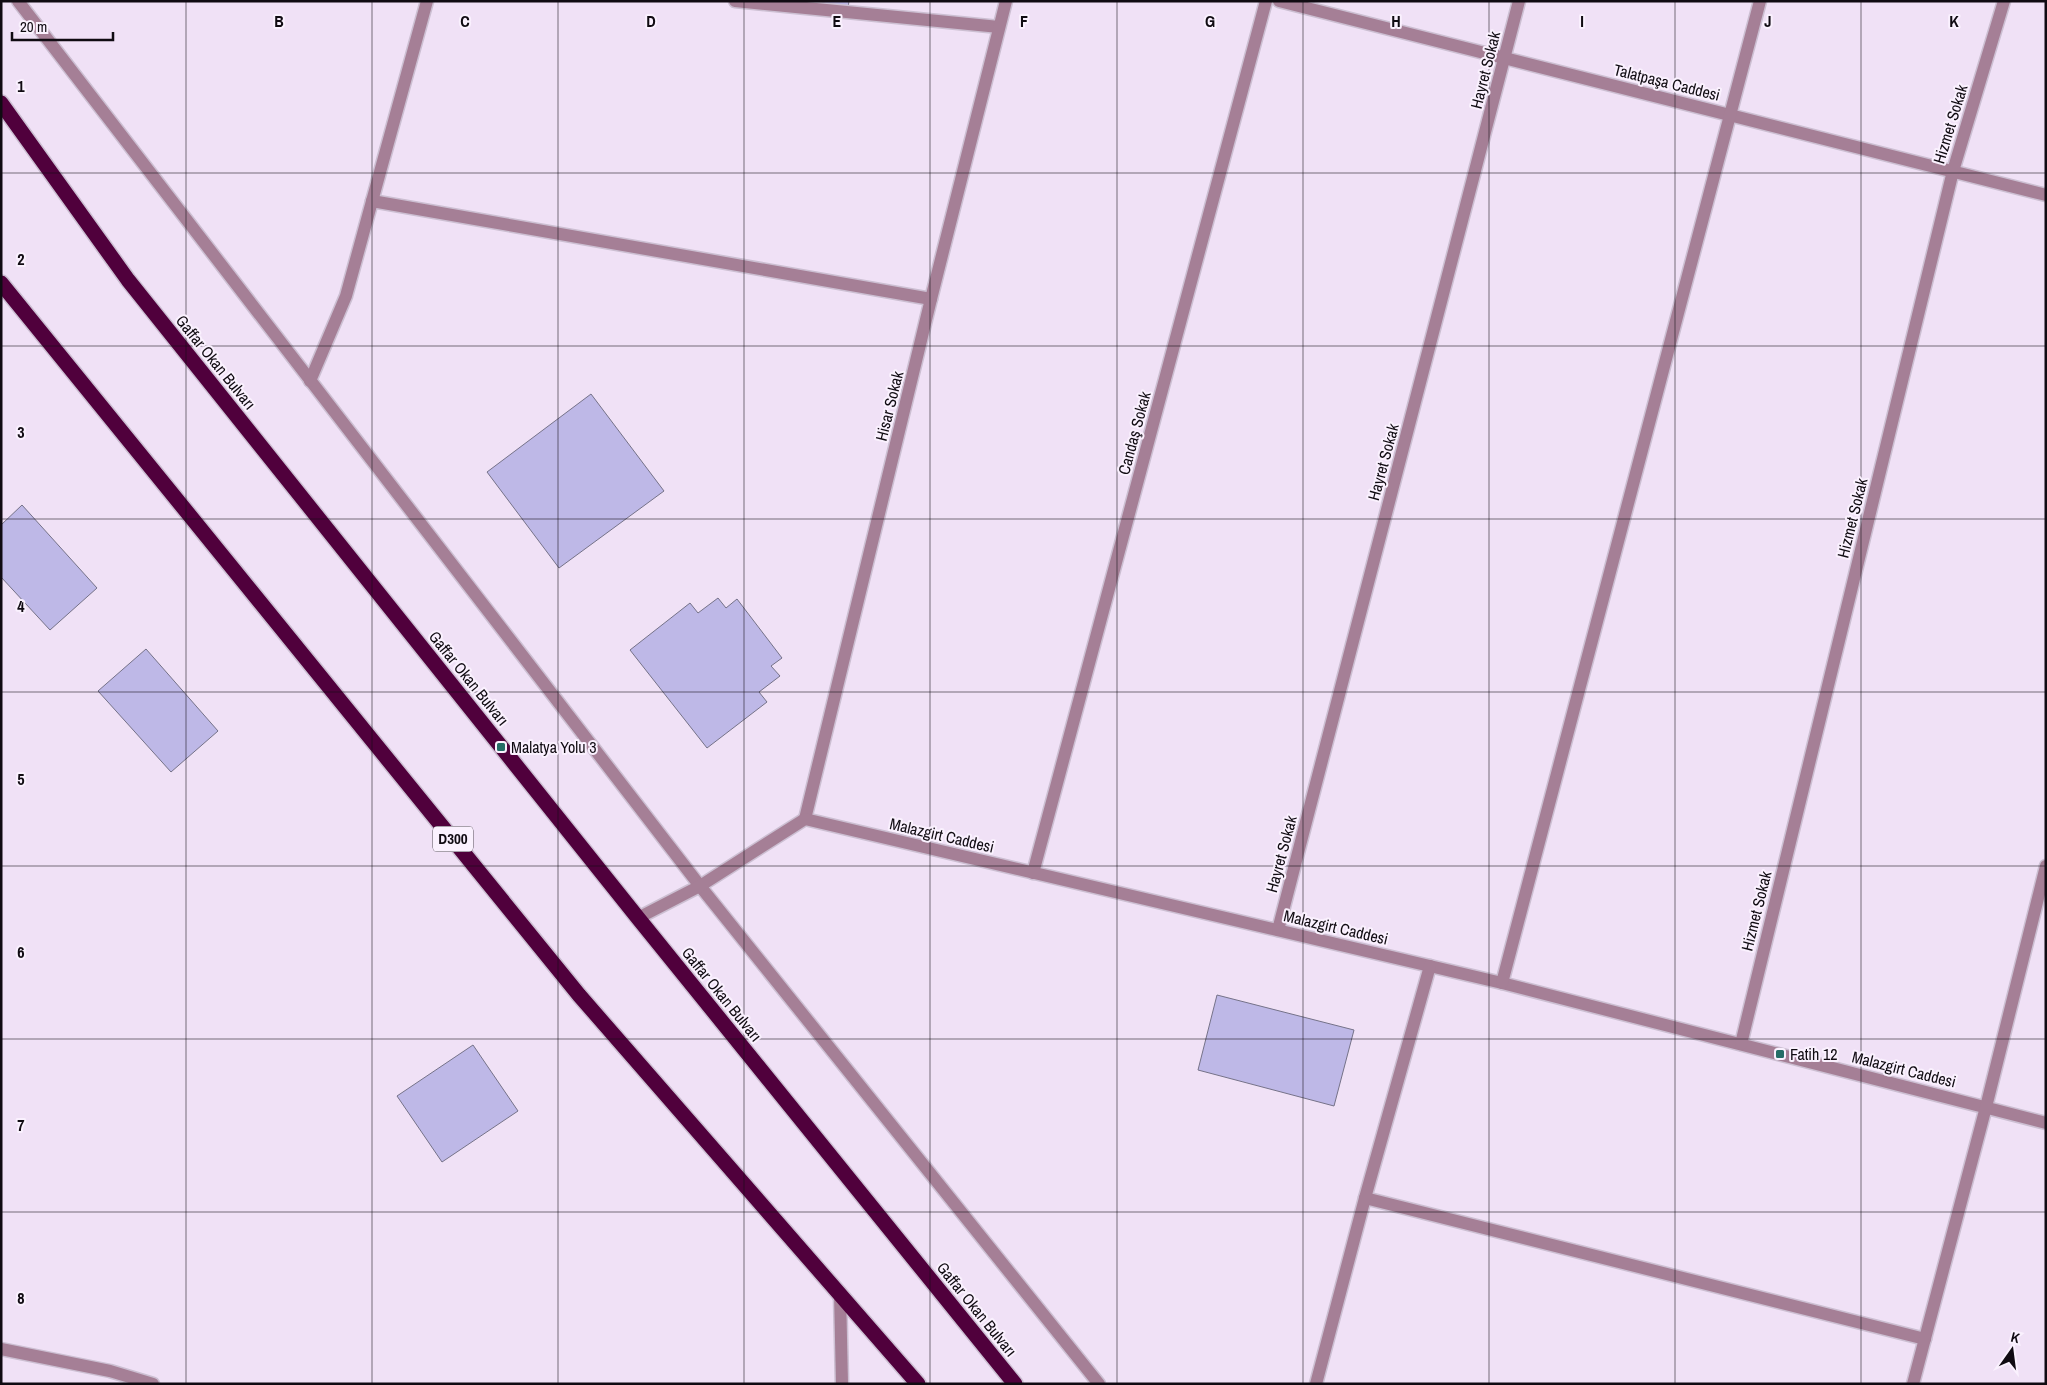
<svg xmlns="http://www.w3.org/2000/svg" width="2047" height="1385" viewBox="0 0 2047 1385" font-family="'Archivo Narrow',sans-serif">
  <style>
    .building { fill: #beb8e7; stroke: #757288 }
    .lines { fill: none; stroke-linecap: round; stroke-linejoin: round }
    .street-casing { stroke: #ccbfd2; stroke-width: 15 }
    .highway-casing { stroke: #ccbfd2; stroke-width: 18 }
    .street { stroke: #a57f96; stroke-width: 12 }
    .highway { stroke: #50003c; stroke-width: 15 }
    .grid { fill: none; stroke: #100b12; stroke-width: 1; stroke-opacity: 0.55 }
    .poi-dot { fill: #246d66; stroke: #faf1fe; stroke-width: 2 }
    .labels { text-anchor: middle; stroke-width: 4; stroke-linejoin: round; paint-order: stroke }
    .shield { fill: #faf1fe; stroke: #565059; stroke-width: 1 }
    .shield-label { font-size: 15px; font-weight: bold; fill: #100b12 }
    .street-label { font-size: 16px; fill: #100b12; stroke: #faf1fe }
    .poi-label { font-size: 16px; fill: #100b12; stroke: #faf1fe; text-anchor: start }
    .grid-label { font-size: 16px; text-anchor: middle; font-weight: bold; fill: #100b12; stroke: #faf1fe; stroke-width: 4; stroke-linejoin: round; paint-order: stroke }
  </style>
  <rect width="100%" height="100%" fill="#f0e1f6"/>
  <!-- building -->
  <g class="building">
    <path d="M813 1H849L848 8Z"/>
    <path d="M591 394 664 491 559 568 487 472Z"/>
    <path d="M22 505 97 588 50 630 1 577V525Z"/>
    <path d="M718 598 726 608 737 599 782 658 771 666 780 676 759 692 767 702 707 748 630 650 690 603 698 613Z"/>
    <path d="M146 649 218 731 171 772 98 691Z"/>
    <path d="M1217 995 1354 1030 1334 1106 1198 1070Z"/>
    <path d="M473 1045 518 1111 442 1162 397 1096Z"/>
  </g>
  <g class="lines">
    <!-- street casing -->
    <g class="street-casing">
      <g id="street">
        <path d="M18 1 700 886 1099 1384"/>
        <path d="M735 1 999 27"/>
        <path d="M1279 1 2046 195"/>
        <path d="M372 201 931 299"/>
        <path d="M310 381 346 296 427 1"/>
        <path d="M805 819 931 299 1006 1"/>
        <path d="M1033 873 1266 1"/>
        <path d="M638 918 700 886 805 819 1502 983 2046 1123"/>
        <path d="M1278 930 1519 1"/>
        <path d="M1502 983 1760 1"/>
        <path d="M1741 1044 1953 171 2004 1"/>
        <path d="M1365 1198 1925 1339"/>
        <path d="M840 1293 842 1384"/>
        <path d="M1 1349 110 1371 153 1384"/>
        <path d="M1316 1384 1365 1198 1430 966"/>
        <path d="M1913 1384 1986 1107 2046 866"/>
      </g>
    </g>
    <!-- highway casing -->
    <g class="highway-casing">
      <g id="highway">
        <path d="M1 103 128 280 638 918 1015 1384"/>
        <path d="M1 283 579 995 918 1384"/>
      </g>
    </g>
    <!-- street -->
    <use href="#street" class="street"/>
    <!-- highway -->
    <use href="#highway" class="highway"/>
  </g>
  <!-- grid -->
  <path class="grid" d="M186 1V1384M372 1V1384M558 1V1384M744 1V1384M930 1V1384M1117 1V1384M1303 1V1384M1489 1V1384M1675 1V1384M1861 1V1384M1 173H2046M1 346H2046M1 519H2046M1 692H2046M1 866H2046M1 1039H2046M1 1212H2046"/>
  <!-- markers -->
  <g class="poi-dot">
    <rect x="496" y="742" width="10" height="10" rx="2.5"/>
    <rect x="1775" y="1049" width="10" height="10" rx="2.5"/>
  </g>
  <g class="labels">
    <!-- shield labels -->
    <rect class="shield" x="433" y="826.5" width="40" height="25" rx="4"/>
    <g class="shield-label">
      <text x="453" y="844">D300</text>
    </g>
    <!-- street labels -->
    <g class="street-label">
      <text transform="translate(1485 70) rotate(-76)" y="6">Hayret Sokak</text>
      <text transform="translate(1667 82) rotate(14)" y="6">Talatpaşa Caddesi</text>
      <text transform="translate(1950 124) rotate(-73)" y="6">Hizmet Sokak</text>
      <text transform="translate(216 362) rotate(51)" y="6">Gaffar Okan Bulvarı</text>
      <text transform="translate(889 406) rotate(-76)" y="6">Hisar Sokak</text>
      <text transform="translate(1134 433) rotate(-75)" y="6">Candaş Sokak</text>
      <text transform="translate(1383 462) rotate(-75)" y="6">Hayret Sokak</text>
      <text transform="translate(1852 518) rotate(-76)" y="6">Hizmet Sokak</text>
      <text transform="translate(469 678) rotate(51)" y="6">Gaffar Okan Bulvarı</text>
      <text transform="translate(942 835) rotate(13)" y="6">Malazgirt Caddesi</text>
      <text transform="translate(1281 854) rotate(-75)" y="6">Hayret Sokak</text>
      <text transform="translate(1756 911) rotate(-76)" y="6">Hizmet Sokak</text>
      <text transform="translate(1336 927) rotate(13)" y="6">Malazgirt Caddesi</text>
      <text transform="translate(722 994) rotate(51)" y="6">Gaffar Okan Bulvarı</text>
      <text transform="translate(1904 1069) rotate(14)" y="6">Malazgirt Caddesi</text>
      <text transform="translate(977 1309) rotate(51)" y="6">Gaffar Okan Bulvarı</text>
    </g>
    <!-- poi labels -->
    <g class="poi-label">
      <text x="511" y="753">Malatya Yolu 3</text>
      <text x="1790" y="1060">Fatih 12</text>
    </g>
  </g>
  <g class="grid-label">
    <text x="279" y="27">B</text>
    <text x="465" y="27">C</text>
    <text x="651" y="27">D</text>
    <text x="837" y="27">E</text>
    <text x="1024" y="27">F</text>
    <text x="1210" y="27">G</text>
    <text x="1396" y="27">H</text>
    <text x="1582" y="27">I</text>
    <text x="1768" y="27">J</text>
    <text x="1954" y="27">K</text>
    <text x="21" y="92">1</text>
    <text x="21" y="265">2</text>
    <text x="21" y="438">3</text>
    <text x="21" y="612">4</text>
    <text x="21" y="785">5</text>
    <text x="21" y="958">6</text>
    <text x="21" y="1131">7</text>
    <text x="21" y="1304">8</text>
  </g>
  <!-- border -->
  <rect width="2047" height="1385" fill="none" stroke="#100b12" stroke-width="5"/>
  <!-- north arrow -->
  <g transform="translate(2012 1350) rotate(14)" stroke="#faf1fe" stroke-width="4" paint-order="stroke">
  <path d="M0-4L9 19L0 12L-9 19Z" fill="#100b12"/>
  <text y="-8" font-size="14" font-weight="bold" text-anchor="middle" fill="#100b12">K</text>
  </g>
  <!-- scale -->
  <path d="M12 32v8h101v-8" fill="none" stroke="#100b12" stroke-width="2.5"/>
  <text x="20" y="32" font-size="15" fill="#100b12" stroke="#faf1fe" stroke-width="4" paint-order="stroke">20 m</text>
</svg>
